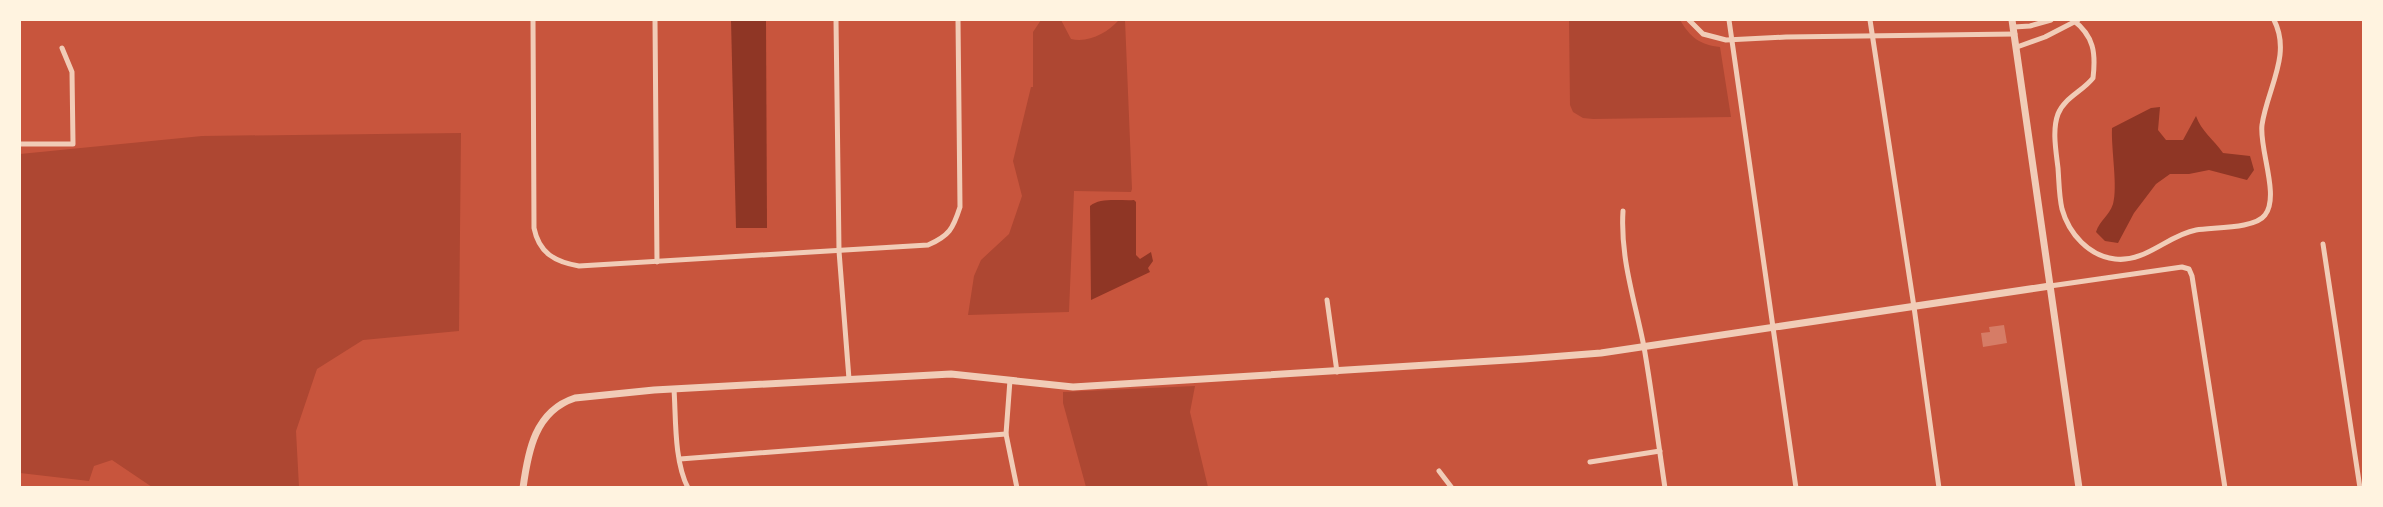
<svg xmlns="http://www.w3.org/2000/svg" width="2383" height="507" viewBox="0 0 2383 507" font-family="Karla,sans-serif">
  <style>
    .green { fill: #ae4732 }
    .water { fill: #8f3625 }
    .building { fill: #d67c66 }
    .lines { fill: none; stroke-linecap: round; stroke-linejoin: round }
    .minor { stroke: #f1ccb7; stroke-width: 5 }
    .tertiary { stroke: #f1ccb7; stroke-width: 7 }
  </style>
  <rect width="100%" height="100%" fill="#c8553d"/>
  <!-- green -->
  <g class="green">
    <path d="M1041 20H1061L1071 39C1089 43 1107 33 1119 20H1125L1132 189 1131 192 1074 191 1069 312 968 315 974 276 981 260 1009 234 1022 196 1013 161 1031 87H1033V32Z"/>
    <path d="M1569 20H1680C1690 37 1700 45 1720 47L1731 117 1593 119 1583 118 1573 112 1570 105Z"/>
    <path d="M461 133 459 331 363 340 317 369 296 431 299 487H152L112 460 94 466 89 481 20 473V154L202 136Z"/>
    <path d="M1195 386 1190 412 1208 487H1086L1063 403V392Z"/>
  </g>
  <!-- water -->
  <g class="water">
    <path d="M731 20H766L767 228H736Z"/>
    <path d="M2160 107 2158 130 2166 140H2183L2196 116C2201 131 2214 140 2223 153L2250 156 2254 170 2247 180 2209 170 2189 174H2170L2156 184 2134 213 2118 243 2105 241 2096 232C2100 220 2109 216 2113 204 2118 187 2111 149 2112 128L2151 108Z"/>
    <path d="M1134 200 1136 202V255L1140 259 1151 252 1153 261 1148 268 1150 272 1091 300 1090 206C1100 197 1121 201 1134 200Z"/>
  </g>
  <!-- building -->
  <path class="building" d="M2004 325 2007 343 1983 347 1981 333 1990 332 1989 327Z"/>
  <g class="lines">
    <!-- minor -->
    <g class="minor">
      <path d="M533 20 534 228C539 253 555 262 579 266L928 245C949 236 953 229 960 207L958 20"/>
      <path d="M655 20 657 262"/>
      <path d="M836 20 839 251 849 379"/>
      <path d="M1689 20 1703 34 1726 40 1786 37 2015 34"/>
      <path d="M1729 20 1796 488"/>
      <path d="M1870 20 1914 307 1939 488"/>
      <path d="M2073 20C2094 36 2096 53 2093 78 2083 91 2064 98 2058 114 2052 130 2056 151 2058 168 2059 181 2059 196 2062 209 2069 234 2089 256 2115 259 2145 263 2168 235 2196 230 2213 227 2255 229 2265 215 2280 196 2259 149 2262 125 2267 89 2292 55 2274 20"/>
      <path d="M2014 27 2030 26 2051 20"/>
      <path d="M2017 47 2045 37 2078 20"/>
      <path d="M20 144H73L72 72 62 48"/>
      <path d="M1623 211C1620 258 1635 301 1644 347 1652 393 1658 441 1665 488"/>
      <path d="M2323 244 2360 488"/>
      <path d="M2050 286 2182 267 2189 269 2192 276 2225 488"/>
      <path d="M1327 300 1337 372"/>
      <path d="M1010 380 1006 434 1017 488"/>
      <path d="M674 389C676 419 674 461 688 488"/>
      <path d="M680 459 1006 434"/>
      <path d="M1590 462 1660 451"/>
      <path d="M1439 471 1452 488"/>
    </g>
    <!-- tertiary -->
    <g class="tertiary">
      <path d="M2012 20 2079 488"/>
      <path d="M523 488C528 451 535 411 575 398L654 390 951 374 1073 387 1524 359 1601 353 2050 286"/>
    </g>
  </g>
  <!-- border -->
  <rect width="2383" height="507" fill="none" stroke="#fff3e0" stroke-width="42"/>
</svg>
